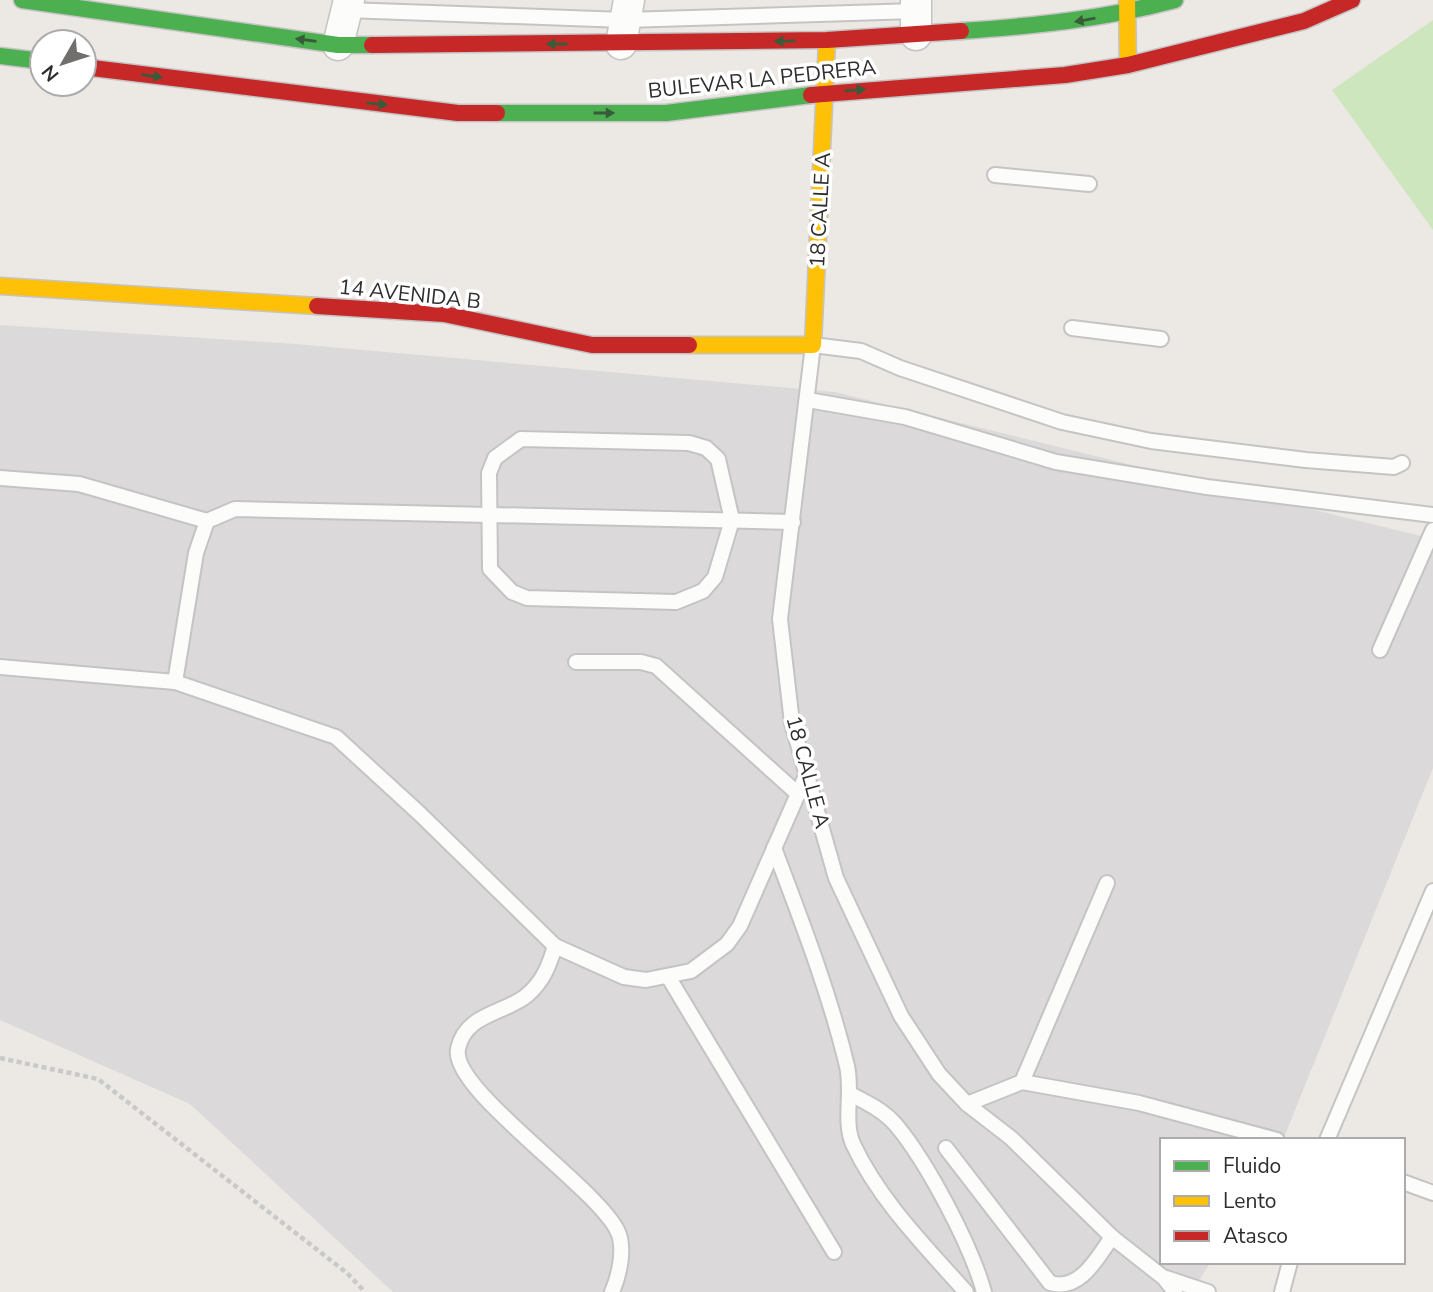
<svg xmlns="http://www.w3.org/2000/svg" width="1433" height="1292" viewBox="0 0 1433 1292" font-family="'Nunito Sans',sans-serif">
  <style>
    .industrial { fill: #dcd9db }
    .green { fill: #cee6be }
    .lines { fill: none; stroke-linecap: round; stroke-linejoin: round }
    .lane-casing { stroke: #c5c4c5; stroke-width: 18 }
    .street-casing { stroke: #c5c4c5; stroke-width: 33 }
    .fast-casing { stroke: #c5c4c5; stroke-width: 19 }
    .slow-casing { stroke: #c5c4c5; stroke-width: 19 }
    .jam-casing { stroke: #c5c4c5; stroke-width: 19 }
    .path { stroke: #c9c9c8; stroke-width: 4.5; stroke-dasharray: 5 3.5; stroke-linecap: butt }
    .lane { stroke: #fcfcfb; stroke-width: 14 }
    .street { stroke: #fcfcfb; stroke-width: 30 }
    .fast { stroke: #4caf50; stroke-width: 16 }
    .slow { stroke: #ffc107; stroke-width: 16 }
    .jam { stroke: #c62828; stroke-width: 16 }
    .oneway { fill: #385b3a }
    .labels { text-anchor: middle; stroke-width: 7; stroke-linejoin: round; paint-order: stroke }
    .street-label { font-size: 21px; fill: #2e2e2e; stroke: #fff }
  </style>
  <rect width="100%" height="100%" fill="#ece8e4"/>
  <!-- industrial -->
  <path class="industrial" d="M0 325 296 344 835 392 1433 539V768L1283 1140H1162V1262H1211L1191 1292H393L190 1104 0 1020Z"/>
  <!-- green -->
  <path class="green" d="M1433 20V230L1332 90Z"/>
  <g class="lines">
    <!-- lane casing -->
    <g class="lane-casing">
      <g id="lane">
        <path d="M346 10 625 20 916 11"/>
        <path d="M995 175 1089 184"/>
        <path d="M1072 328 1161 339"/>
        <path d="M808 400 905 417 1056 462 1207 487 1433 515"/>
        <path d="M521 439 689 443 706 448 718 459 732 520 715 577 703 591 676 602 527 598 512 592 490 569 489 473 495 458Z"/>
        <path d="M0 478 79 484 207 521"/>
        <path d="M1380 650 1433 530"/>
        <path d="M576 662H641L656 666 798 794"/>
        <path d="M0 667 175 682 336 737 420 814 555 946 624 977 646 980 691 971 727 944 740 926 808 771"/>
        <path d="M175 682 196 553 207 521 235 509 793 522"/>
        <path d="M774 848C801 920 829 991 847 1066 853 1093 843 1121 853 1144 879 1200 926 1247 966 1292"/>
        <path d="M555 946C549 966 543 982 526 996 503 1014 465 1014 458 1049 450 1089 594 1185 617 1230 626 1247 619 1276 612 1292"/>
        <path d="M669 978 834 1252"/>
        <path d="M1022 1082 1107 883"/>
        <path d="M852 1095C868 1103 884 1111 896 1125 927 1162 971 1245 984 1292"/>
        <path d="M967 1104 1022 1082 1139 1103 1277 1140"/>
        <path d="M1327 1140 1433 891"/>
        <path d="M946 1148 1050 1283C1080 1292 1097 1258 1112 1237"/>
        <path d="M1403 1182 1433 1193"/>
        <path d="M1166 1278 1208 1292"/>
        <path d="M1175 1292 1164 1278 1112 1237 1011 1138 967 1104 939 1074 901 1016 836 878 792 723 780 619 813 345 861 351 900 368 1062 422 1151 441 1306 460 1394 467 1402 463"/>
        <path d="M1282 1292 1290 1262"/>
      </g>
    </g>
    <!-- street casing -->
    <g class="street-casing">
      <g id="street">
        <path d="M916 35V0"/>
        <path d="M621 44 629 0"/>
        <path d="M338 45 349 0"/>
      </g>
    </g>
    <!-- fast casing -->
    <g class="fast-casing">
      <g id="fast">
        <path d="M22 0 338 45H372"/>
        <path d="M961 31C1034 26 1104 19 1175 0"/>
        <path d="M0 56 42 61"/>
        <path d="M497 113H666L811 95"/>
      </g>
    </g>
    <!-- slow casing -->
    <g class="slow-casing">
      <g id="slow">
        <path d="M1127 0 1128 65"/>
        <path d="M0 286 317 306"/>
        <path d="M689 345H813L827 40"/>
      </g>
    </g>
    <!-- jam casing -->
    <g class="jam-casing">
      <g id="jam">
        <path d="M372 45 827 40 961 31"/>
        <path d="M84 67 458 113H497"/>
        <path d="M811 95 1065 75 1128 65 1304 21 1352 0"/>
        <path d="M317 306 444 314 592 345H689"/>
      </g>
    </g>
    <!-- path -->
    <path class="path" d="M0 1058 98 1079 347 1273 365 1292"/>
    <!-- lane -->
    <use href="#lane" class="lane"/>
    <!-- street -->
    <use href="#street" class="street"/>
    <!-- fast -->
    <use href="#fast" class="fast"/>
    <!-- slow -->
    <use href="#slow" class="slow"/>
    <!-- jam -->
    <use href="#jam" class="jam"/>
  </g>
  <!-- one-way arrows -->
  <defs><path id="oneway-solid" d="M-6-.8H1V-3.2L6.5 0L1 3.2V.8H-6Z" transform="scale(1.75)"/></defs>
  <g class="oneway">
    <use href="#oneway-solid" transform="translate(1085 20) rotate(170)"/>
    <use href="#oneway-solid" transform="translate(306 40) rotate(-172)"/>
    <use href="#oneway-solid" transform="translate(785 41) rotate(179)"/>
    <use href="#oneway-solid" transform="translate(557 44) rotate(180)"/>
    <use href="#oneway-solid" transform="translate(152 76) rotate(8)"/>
    <use href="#oneway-solid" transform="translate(855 90) rotate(-5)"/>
    <use href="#oneway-solid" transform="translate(377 104) rotate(6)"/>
    <use href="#oneway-solid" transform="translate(604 113)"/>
  </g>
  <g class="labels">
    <!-- street labels -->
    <g class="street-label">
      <text transform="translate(762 79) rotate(-6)" y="7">BULEVAR LA PEDRERA</text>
      <text transform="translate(820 210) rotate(-87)" y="7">18 CALLE A</text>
      <text transform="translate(410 294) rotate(6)" y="7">14 AVENIDA B</text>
      <text transform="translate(808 772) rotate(75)" y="7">18 CALLE A</text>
    </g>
  </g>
  <!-- legend -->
  <rect x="1160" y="1138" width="245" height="126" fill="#ffffff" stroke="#ababab" stroke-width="2"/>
  <rect x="1174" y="1161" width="35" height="10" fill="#4caf50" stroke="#ababab" stroke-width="2"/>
  <text x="1223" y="1173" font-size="21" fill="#2e2e2e">Fluido</text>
  <rect x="1174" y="1196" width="35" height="10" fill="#ffc107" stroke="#ababab" stroke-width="2"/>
  <text x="1223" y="1208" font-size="21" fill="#2e2e2e">Lento</text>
  <rect x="1174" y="1231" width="35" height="10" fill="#c62828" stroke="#ababab" stroke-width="2"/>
  <text x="1223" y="1243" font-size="21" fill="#2e2e2e">Atasco</text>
  <!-- north arrow -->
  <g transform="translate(63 63) rotate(231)"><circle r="33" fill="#ffffff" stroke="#ababab" stroke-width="2"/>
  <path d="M0-5L12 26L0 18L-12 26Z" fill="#706f6e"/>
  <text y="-10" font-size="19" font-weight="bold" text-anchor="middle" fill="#2e2e2e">N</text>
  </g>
</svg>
